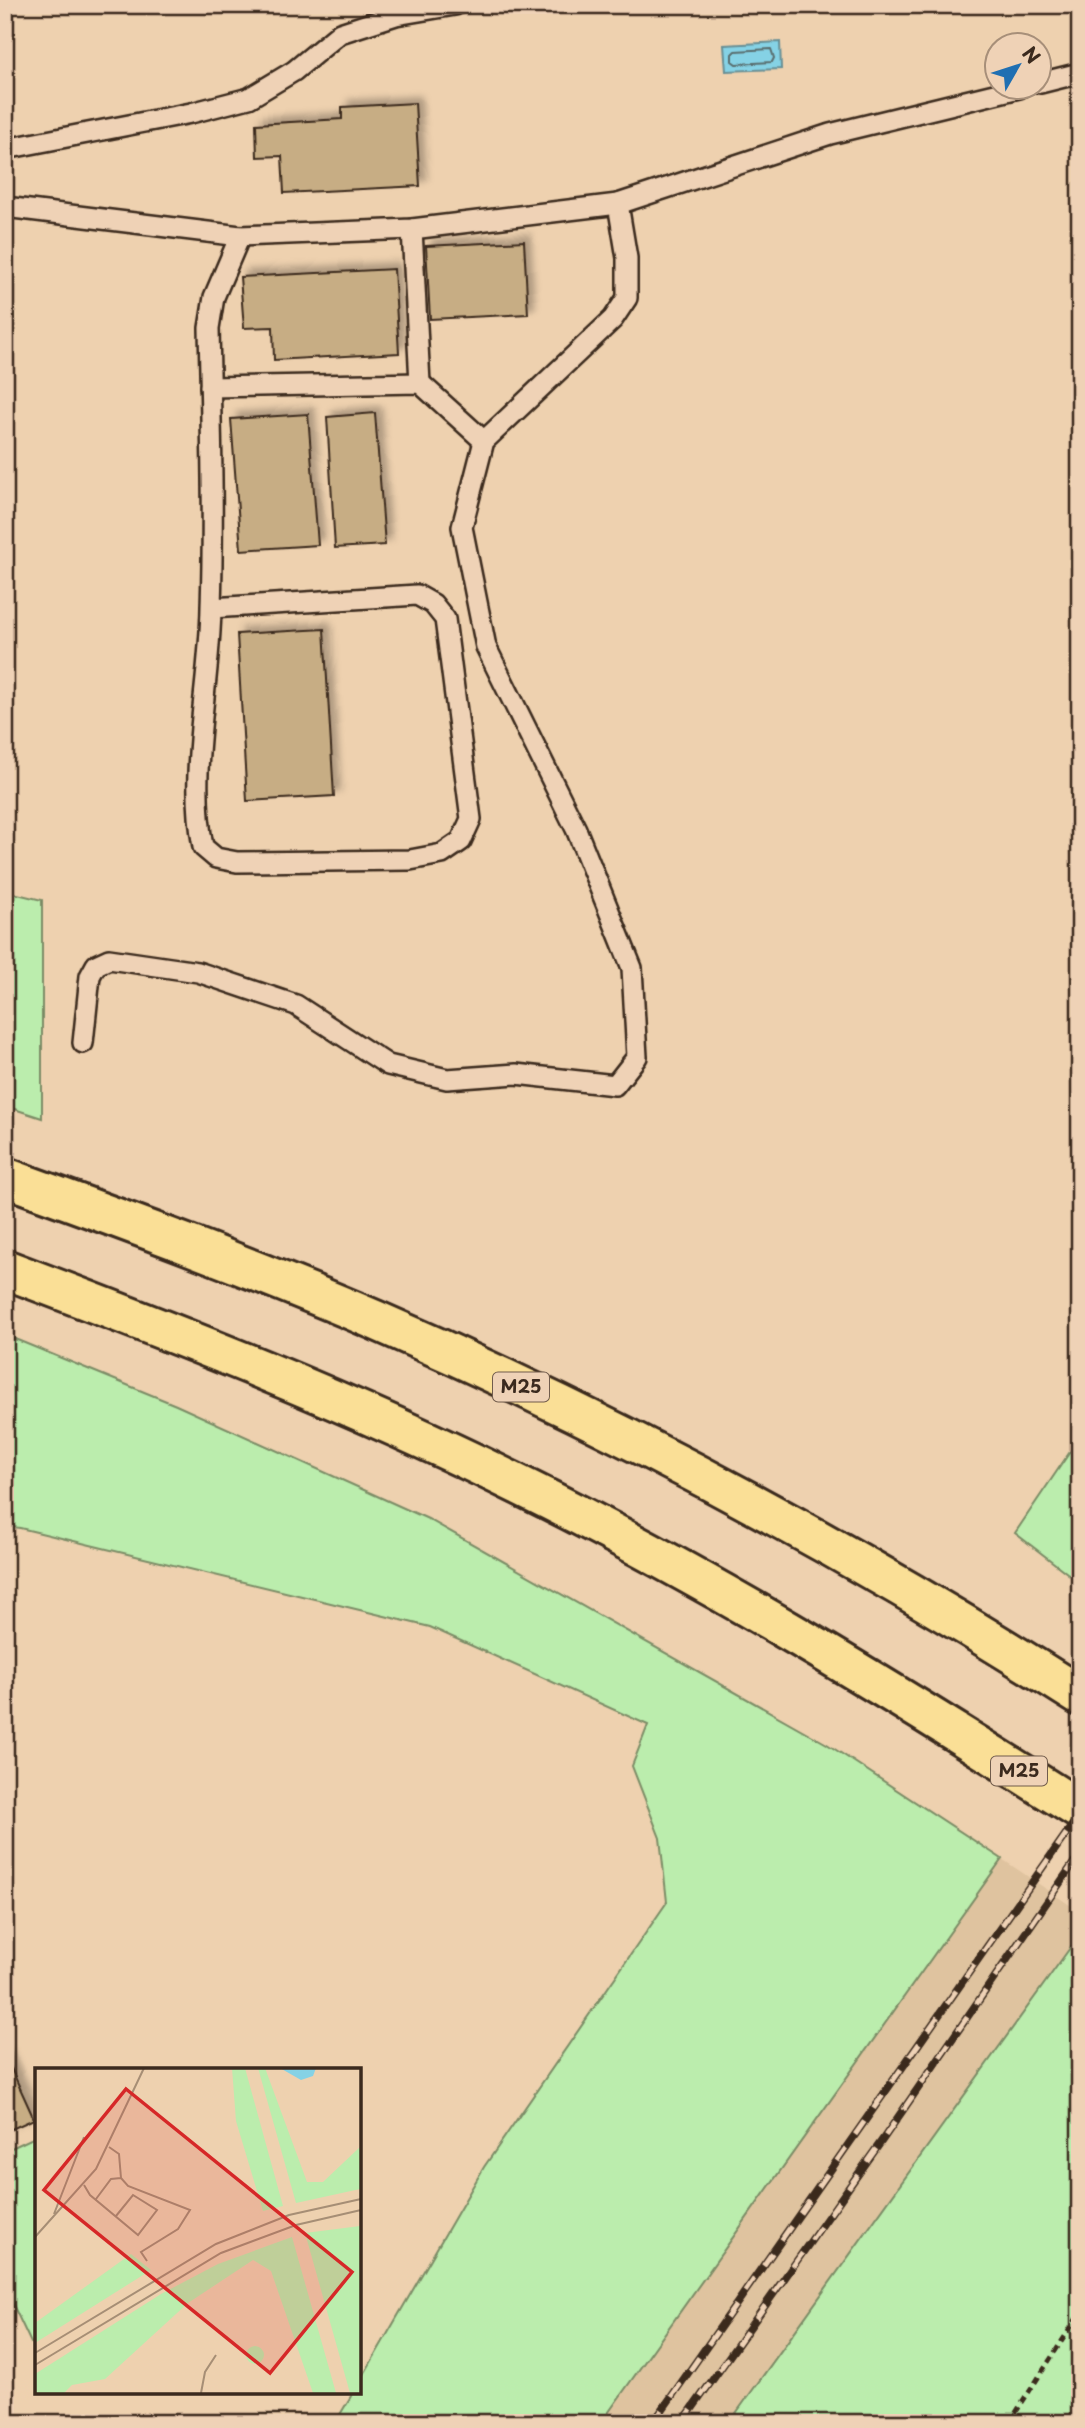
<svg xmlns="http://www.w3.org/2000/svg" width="1085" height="2428" viewBox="0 0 1085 2428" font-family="'Playpen Sans',sans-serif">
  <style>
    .built { fill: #dfc39f }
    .green { fill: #bbedad; stroke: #7b8c66; stroke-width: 2 }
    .water { fill: #85d2e5; stroke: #678f95; stroke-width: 2 }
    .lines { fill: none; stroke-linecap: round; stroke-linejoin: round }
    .shore { stroke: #596d6e; stroke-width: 2 }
    .building { fill: #c7ad84; stroke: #3b2a1e; stroke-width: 2; filter: url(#shadow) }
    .lane-casing { stroke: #3b2a1e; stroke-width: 24 }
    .highway-casing { stroke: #3b2a1e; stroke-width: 44 }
    .path { stroke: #3b2a1e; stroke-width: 4.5; stroke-dasharray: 7 5; stroke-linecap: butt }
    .lane { stroke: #efd2b6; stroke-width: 19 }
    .highway { stroke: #fadf96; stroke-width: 38 }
    .rail-casing { stroke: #3b2a1e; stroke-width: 8 }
    .rail { stroke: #efd2b6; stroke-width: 5; stroke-dasharray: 16; stroke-linecap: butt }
    .labels { text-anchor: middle; stroke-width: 5; stroke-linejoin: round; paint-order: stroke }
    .shield { fill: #efd2b6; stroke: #715c4c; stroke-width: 2 }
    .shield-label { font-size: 18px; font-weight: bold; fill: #3b2a1e }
    .inset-road { fill: none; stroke: #a68e75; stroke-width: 2 }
    .view { fill: #d62828; fill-opacity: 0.15; stroke: #d62828; stroke-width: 3.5 }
    .inset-edge { fill: none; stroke: #3b2a1e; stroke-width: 3.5 }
  </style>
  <defs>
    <filter id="shadow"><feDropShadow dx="6" dy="-6" stdDeviation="3.5" flood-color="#0004"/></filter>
  </defs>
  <rect width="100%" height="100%" fill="#eed1af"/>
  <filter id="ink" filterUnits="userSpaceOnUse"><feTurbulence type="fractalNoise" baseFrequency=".0143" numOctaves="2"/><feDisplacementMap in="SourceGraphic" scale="14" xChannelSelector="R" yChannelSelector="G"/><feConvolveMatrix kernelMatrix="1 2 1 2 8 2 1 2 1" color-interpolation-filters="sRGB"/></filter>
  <g filter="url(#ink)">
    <!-- built -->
    <path class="built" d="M1002 1859 1080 1912V1934L729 2423H601Z"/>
    <!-- green -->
    <g class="green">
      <path d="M5 891 42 900V1118L5 1106Z"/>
      <path d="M5 1335 176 1405 428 1519 827 1744 1002 1859 601 2423H335L354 2391H359V2383L484 2167 667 1902 660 1838 632 1766 648 1725 430 1627 20 1528 5 1526Z"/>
      <path d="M1080 1437V1583L1015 1533Z"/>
      <path d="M1080 1934V2423H729Z"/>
      <path d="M37 2136V2341L31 2343 5 2288V2151Z"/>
    </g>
    <!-- water -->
    <path class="water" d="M780 42 781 69 726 71 724 45Z"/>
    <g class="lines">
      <!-- shore -->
      <path class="shore" d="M771 49 774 58 772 62 736 64 732 61V54L735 51Z"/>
    </g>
    <!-- building -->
    <g class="building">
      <path d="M415 103 420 186 284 193 282 156 257 157 256 124 342 119V107Z"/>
      <path d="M524 241 528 314 430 319 426 246Z"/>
      <path d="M394 269 399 353 274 360 273 327 244 328 240 277Z"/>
      <path d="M375 413 385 545 335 548 327 417Z"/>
      <path d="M308 414 318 545 241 550 231 419Z"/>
      <path d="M324 629 334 796 247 801 237 634Z"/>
      <path d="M5 2055 34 2119 5 2132Z"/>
    </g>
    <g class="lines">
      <!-- lane casing -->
      <g class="lane-casing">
        <g id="lane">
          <path d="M1040 83 1080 73"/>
          <path d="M5 149 191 113 249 98 294 71 340 33 396 15 455 5"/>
          <path d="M5 207 240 236 412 229 618 204 830 134 1019 88"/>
          <path d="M412 229 420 383"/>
          <path d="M210 387 420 383 484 441"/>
          <path d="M211 608 417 595 433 604 445 619 471 819 461 841 442 854 410 860 237 862 216 858 203 847C188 768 210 686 211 607 214 514 211 421 209 328L214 297 240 236"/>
          <path d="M83 1043 90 976 96 965 109 959 198 972 296 1005 388 1065 447 1079 516 1074 615 1085 637 1057 632 968 576 829 486 647 462 527 484 441 613 319 627 298V258L618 204"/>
        </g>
      </g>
      <!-- highway casing -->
      <g class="highway-casing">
        <g id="highway">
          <path d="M5 1177C129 1222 254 1268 375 1320 620 1426 855 1553 1080 1696"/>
          <path d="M5 1269C179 1335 352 1402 519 1485 713 1580 898 1695 1080 1810"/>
        </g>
      </g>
      <!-- path -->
      <path class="path" d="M1009 2423 1080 2313"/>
      <!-- lane -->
      <use href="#lane" class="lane"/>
      <!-- highway -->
      <use href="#highway" class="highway"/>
      <!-- rail casing -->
      <g class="rail-casing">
        <g id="rail">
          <path d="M653 2423 1080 1814"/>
          <path d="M682 2423 883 2139 1080 1854"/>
        </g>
      </g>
      <!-- rail -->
      <use href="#rail" class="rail"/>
    </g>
  </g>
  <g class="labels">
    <!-- shield labels -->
    <g class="shield">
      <rect x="493" y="1372.5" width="56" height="29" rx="5"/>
      <rect x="991" y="1756.5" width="56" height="29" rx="5"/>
    </g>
    <g class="shield-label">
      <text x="521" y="1393">M25</text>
      <text x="1019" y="1777">M25</text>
    </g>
  </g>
  <!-- overview -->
  <g transform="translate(35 2068)">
    <rect width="326" height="326" fill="#eed1af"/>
    <path d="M197 0H210L248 138 228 143 201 53ZM223 0H230L272 114H288L325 79V121L261 135ZM325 158V325H315L270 165ZM257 169 301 325H278L236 203 218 192 153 235 70 311 37 317 29 325H0V306L126 226 183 196ZM96 186 116 202 0 275V255ZM211 287a9 9 0 1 1 18 0a9 9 0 1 1-18 0Z" fill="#bbedad"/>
    <path d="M245 0H281L278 8 266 12Z" fill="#85d2e5"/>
    <path class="inset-road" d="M74 79 84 86 86 110 93 118 155 142 143 161 106 184 112 193M49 117 55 127 103 167 122 142 98 127 81 148M61 131 76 111 86 110M19 146 49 69M0 169 61 101 109 0M0 285 181 176 254 147 326 131M0 297 186 185 261 157 326 142M166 325 170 304 181 287"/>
    <path class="view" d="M91 21 317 204 235 305 9 122Z"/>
    <rect width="326" height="326" class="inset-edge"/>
  </g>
  <!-- margin -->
  <rect width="1085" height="2428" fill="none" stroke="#efd2b6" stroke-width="28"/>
  <rect x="14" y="14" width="1057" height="2400" fill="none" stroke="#3b2a1e" stroke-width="2.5" filter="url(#ink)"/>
  <!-- north arrow -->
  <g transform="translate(1018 66) rotate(51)"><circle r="33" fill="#efd2b6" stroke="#a78f79" stroke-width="2"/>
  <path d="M0-5L12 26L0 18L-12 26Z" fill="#1f6fb2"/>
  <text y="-10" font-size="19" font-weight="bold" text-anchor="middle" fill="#3b2a1e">N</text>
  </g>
</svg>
